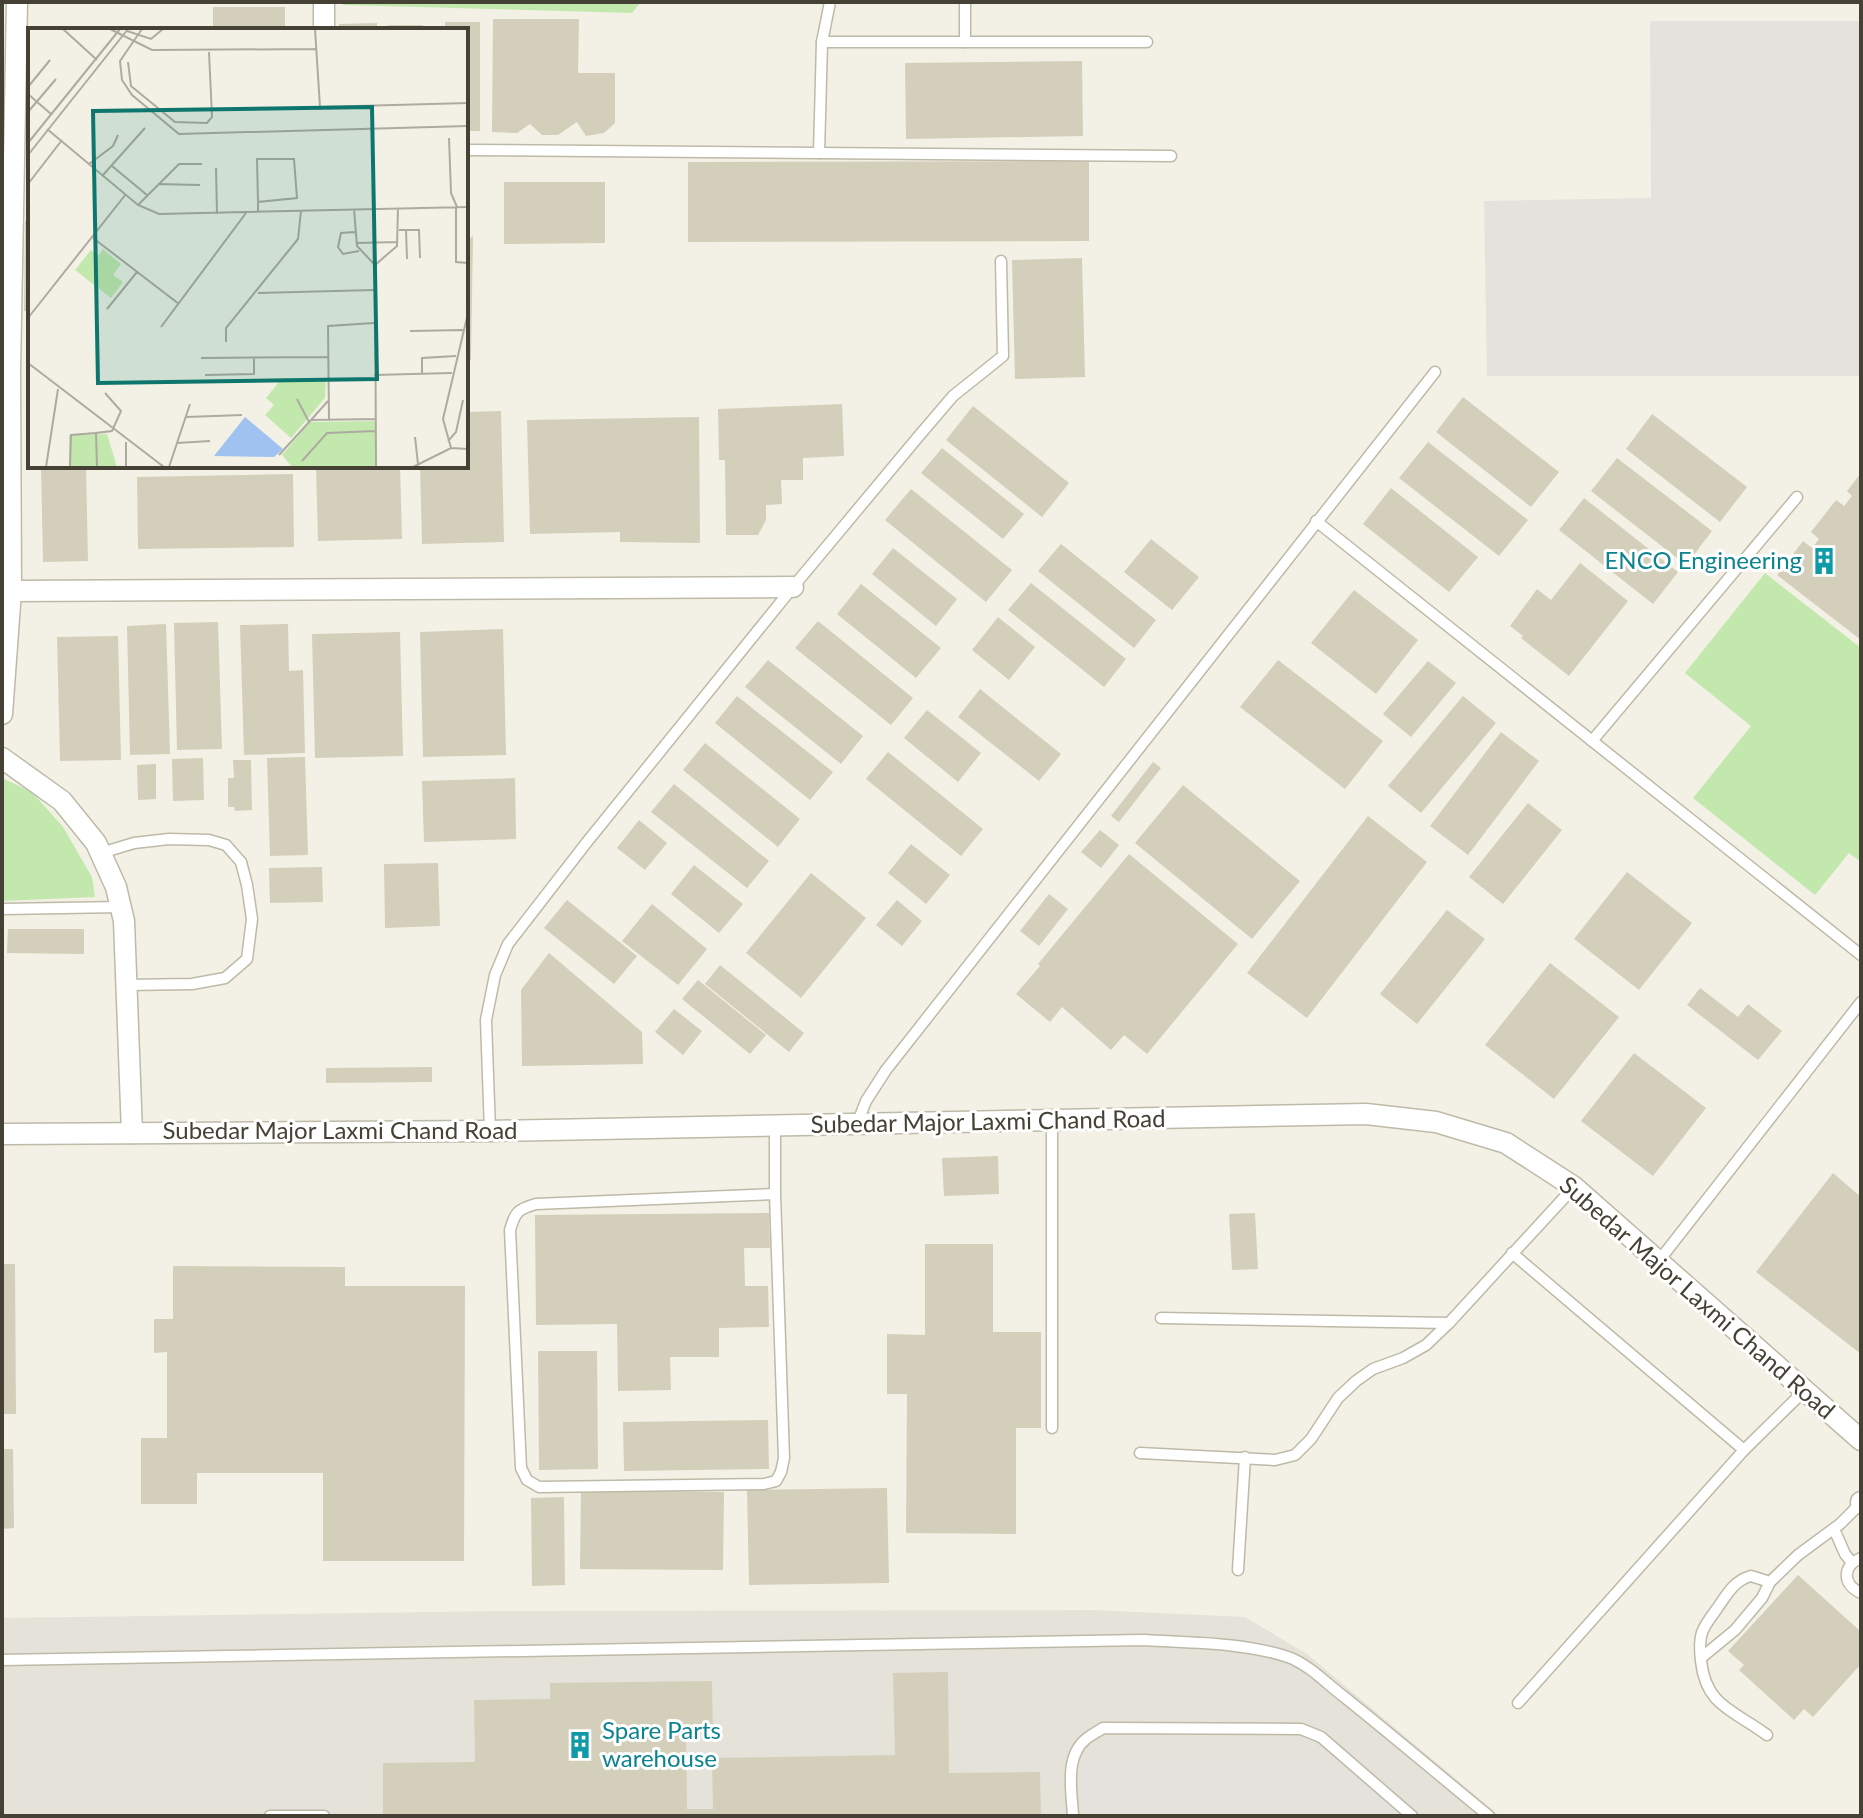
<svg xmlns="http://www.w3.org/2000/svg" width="1863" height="1818" viewBox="0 0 1863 1818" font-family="Lato,sans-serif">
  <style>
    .industrial { fill: #e5e2da }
    .green { fill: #c3e8ad }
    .parking { fill: #e3e2dd }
    .building { fill: #d4cfba }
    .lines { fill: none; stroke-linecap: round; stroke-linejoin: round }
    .lane-casing { stroke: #bebaa8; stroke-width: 13 }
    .street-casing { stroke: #bebaa8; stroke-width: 23 }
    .lane { stroke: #fff; stroke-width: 10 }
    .street { stroke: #fff; stroke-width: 20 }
    .labels { text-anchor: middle; stroke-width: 6; stroke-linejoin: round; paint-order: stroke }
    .culture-label { font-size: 24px; fill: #0d838f; stroke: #fff; text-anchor: end }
    .street-label { font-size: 24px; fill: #454235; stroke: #fff }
    .inset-road { fill: none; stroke: #adab9f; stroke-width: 2 }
    .view { fill: #0f766e; fill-opacity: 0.15; stroke: #0f766e; stroke-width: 4 }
    .inset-edge { fill: none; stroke: #454235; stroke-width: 4 }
  </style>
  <rect width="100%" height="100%" fill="#f3f1e5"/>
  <!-- industrial -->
  <path class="industrial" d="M1092 1610 1245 1617 1307 1654 1500 1816H2V1618L503 1611Z"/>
  <!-- green -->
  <g class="green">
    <path d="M343 2H641L632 13 343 5Z"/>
    <path d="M1765 573 1861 648V862L1849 853 1815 895 1693 798 1751 726 1685 673Z"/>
    <path d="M2 778 32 792 63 827 92 877 95 897 2 901Z"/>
  </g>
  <!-- parking -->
  <g class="parking">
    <path d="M1650 21H1861V376H1487L1484 201 1651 198Z"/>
    <path d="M1330 1759 1411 1816H1082L1080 1763Z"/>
  </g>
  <!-- building -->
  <g class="building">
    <rect x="213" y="7" width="72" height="23"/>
    <path d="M493 19H579L578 73H615V123L604 133 586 136 577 122 558 135H542L530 124 517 133 492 132Z"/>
    <path d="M445 22H480V131H466V30H445Z"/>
    <path d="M377 23V30H339V24Z"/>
    <rect x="388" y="25" width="35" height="5"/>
    <path d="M1082 61 1083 136 906 139 905 63Z"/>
    <path d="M1089 161V241L688 242V162Z"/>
    <path d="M504 182H605V243L504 244Z"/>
    <path d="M25 221H30V311H24Z"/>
    <path d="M473 236 471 360 466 364V242Z"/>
    <path d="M1082 258 1085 377 1015 379 1012 260Z"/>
    <path d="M1463 397 1559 472 1531 507 1436 432Z"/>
    <path d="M842 404 844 456 803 458V480H781L782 504 766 505V520L758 535H726L725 460H719L718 409Z"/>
    <path d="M973 406 1069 483 1042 517 946 440Z"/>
    <path d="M501 411 504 542 422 544 420 466H466V412Z"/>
    <path d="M1652 414 1747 487 1720 522 1626 449Z"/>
    <path d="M699 417 700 543 620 542V532L530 534 527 420Z"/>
    <path d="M1428 442 1528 520 1499 556 1399 478Z"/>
    <path d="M942 448 1024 514 1003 539 921 473Z"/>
    <path d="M1617 458 1712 531 1686 565 1591 491Z"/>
    <path d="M41 466H86L88 561 43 562Z"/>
    <path d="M316 466H400L402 539 318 541Z"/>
    <path d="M1861 473V640L1777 575 1803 541 1812 548 1819 539 1811 532 1836 500 1844 506 1852 496 1847 491Z"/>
    <path d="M293 474 294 547 138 549 137 477Z"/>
    <path d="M1391 488 1478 557 1449 592 1363 524Z"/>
    <path d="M911 489 1012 570 986 602 885 520Z"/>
    <path d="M1584 498 1678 572 1653 604 1559 530Z"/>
    <path d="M1151 539 1199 577 1172 610 1124 572Z"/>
    <path d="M1061 544 1156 620 1134 648 1038 571Z"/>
    <path d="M893 548 957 599 936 626 872 574Z"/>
    <path d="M1580 563 1628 601 1569 676 1521 638 1523 636 1510 626 1537 589 1551 600Z"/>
    <path d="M1031 583 1126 659 1104 687 1008 610Z"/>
    <path d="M861 584 941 648 916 678 837 614Z"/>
    <path d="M1354 590 1418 640 1376 694 1311 643Z"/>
    <path d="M998 617 1035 647 1009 680 972 650Z"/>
    <path d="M818 621 913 698 891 725 795 648Z"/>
    <path d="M218 622 222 749 177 750 174 623Z"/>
    <path d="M166 624 170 754 130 755 127 626Z"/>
    <path d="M288 624 289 671 303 670 305 753 244 755 240 625Z"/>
    <path d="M503 629 506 755 423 757 420 632Z"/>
    <path d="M400 632 403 756 315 758 312 634Z"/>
    <path d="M118 636 121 760 60 761 57 637Z"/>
    <path d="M768 660 863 736 841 764 745 687Z"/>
    <path d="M1278 660 1383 741 1345 789 1240 707Z"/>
    <path d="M1428 661 1456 683 1411 737 1383 714Z"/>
    <path d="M980 689 1061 754 1039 781 958 717Z"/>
    <path d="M737 696 833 772 810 800 715 723Z"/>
    <path d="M1463 696 1496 723 1421 813 1388 786Z"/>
    <path d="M927 710 981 753 958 782 904 738Z"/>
    <path d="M1501 732 1539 761 1468 855 1430 826Z"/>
    <path d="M705 743 800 819 778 847 683 770Z"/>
    <path d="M888 752 983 829 961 856 866 779Z"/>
    <path d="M305 757 308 855 270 856 267 758Z"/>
    <path d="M203 758 204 800 173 801 172 759Z"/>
    <path d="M233 760H251L252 810 235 811 234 807H228V778H234Z"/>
    <path d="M1153 762 1161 768 1119 822 1111 816Z"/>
    <path d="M156 764V799L138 800 137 765Z"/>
    <path d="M515 778 516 839 424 842 422 781Z"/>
    <path d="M674 784 769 861 747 888 651 812Z"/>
    <path d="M1183 785 1300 881 1252 939 1135 843Z"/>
    <path d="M1528 803 1562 830 1503 904 1469 877Z"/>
    <path d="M1368 816 1427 862 1307 1018 1247 973Z"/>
    <path d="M639 820 667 843 645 870 617 848Z"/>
    <path d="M1100 830 1119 845 1101 868 1081 852Z"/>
    <path d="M911 844 950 875 926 904 888 873Z"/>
    <path d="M1129 854 1238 944 1147 1054 1124 1035 1111 1050 1062 1007 1050 1022 1016 994 1040 966 1038 964Z"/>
    <path d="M438 863 440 926 385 928 384 864Z"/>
    <path d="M694 865 743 904 719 933 671 894Z"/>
    <path d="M322 867 323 902 270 903 269 868Z"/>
    <path d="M1627 872 1692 923 1639 990 1574 939Z"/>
    <path d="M811 873 866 918 801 998 746 953Z"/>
    <path d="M1049 894 1068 909 1039 946 1020 931Z"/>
    <path d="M567 900 637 956 614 984 544 928Z"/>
    <path d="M897 900 922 921 902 946 876 925Z"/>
    <path d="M652 904 707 949 678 985 622 941Z"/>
    <path d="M1447 910 1485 939 1417 1024 1380 994Z"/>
    <path d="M8 929H84V954L7 953Z"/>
    <path d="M549 953 642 1032 643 1064 522 1066 521 990Z"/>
    <path d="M1550 963 1619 1017 1554 1099 1485 1045Z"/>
    <path d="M720 965 804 1033 789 1052 705 984Z"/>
    <path d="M698 980 766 1035 750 1054 682 999Z"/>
    <path d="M1700 988 1738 1017 1748 1004 1782 1031 1758 1060 1687 1005Z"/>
    <path d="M674 1009 702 1031 683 1055 655 1032Z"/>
    <path d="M1634 1053 1706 1108 1653 1176 1581 1121Z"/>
    <path d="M432 1067V1082L326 1083V1068Z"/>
    <path d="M998 1156 999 1194 944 1196 942 1158Z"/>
    <path d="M1833 1173 1861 1197V1354L1756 1272Z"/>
    <path d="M769 1213 770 1248H744L745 1286H768L769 1327 719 1328V1357H670L671 1390 618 1391 617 1324 536 1325 535 1215Z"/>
    <path d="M1255 1213 1258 1269 1232 1270 1229 1214Z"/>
    <path d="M925 1244H993V1332H1041V1428H1016V1534L906 1533 907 1394H887V1334L925 1335Z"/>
    <path d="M2 1264H15L16 1414H2Z"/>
    <path d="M173 1266 345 1267V1286H465L464 1561H323V1473H197V1504H141V1438H167V1352L154 1353V1319H173Z"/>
    <path d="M538 1351H597L598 1469 539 1470Z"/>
    <path d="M768 1420 769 1469 624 1471 623 1422Z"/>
    <path d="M2 1449H13L14 1528 2 1529Z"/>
    <path d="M887 1488 889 1583 749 1585 747 1490Z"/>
    <path d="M581 1490 724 1492 723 1570 580 1569Z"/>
    <path d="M564 1497 565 1585 532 1586 531 1498Z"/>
    <path d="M1798 1575 1859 1630 1861 1628V1664L1813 1717 1804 1709 1794 1720 1739 1670 1744 1665 1728 1651Z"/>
    <path d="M948 1672 949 1773 1040 1772 1041 1816H383V1763L475 1762 474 1700 550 1699V1683L712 1681 713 1734H686L687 1809H713L712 1758 895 1755 893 1673Z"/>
  </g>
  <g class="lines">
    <!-- lane casing -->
    <g class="lane-casing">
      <g id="lane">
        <path d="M822 42 830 2"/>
        <path d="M965 42V2"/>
        <path d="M466 150 1171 156"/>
        <path d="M819 153 822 42H1147"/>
        <path d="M1316 521 1861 955"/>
        <path d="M1592 741 1797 497"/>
        <path d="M101 853 134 843 169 839 209 840 226 845 241 862 247 885 252 919 247 959 225 978 192 984 126 985"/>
        <path d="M2 909 121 907"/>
        <path d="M857 1124 866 1101 886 1070 1435 372"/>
        <path d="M775 1126V1194L536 1204C518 1209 515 1212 510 1230L521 1468 527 1480 539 1487 764 1484 776 1481 781 1472 784 1458 775 1194"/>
        <path d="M490 1131 486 1020 495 975 508 944 587 842 793 587 918 437 953 396 1003 356 1001 261"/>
        <path d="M1512 1253 1744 1450"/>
        <path d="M1658 1262 1861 1002"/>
        <path d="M1161 1318 1449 1323"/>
        <path d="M1052 1428V1120"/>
        <path d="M1140 1453 1275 1460 1295 1455 1311 1439 1338 1398 1356 1381 1373 1369 1403 1358 1426 1345 1449 1323 1574 1187"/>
        <path d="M1834 1529 1845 1554 1852 1563"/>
        <path d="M1861 1558C1842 1566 1842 1584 1861 1593"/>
        <path d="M1238 1570 1245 1457"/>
        <path d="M1701 1658 1735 1630 1762 1598 1770 1582 1798 1555 1840 1524 1861 1503"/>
        <path d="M2 1660 1143 1640C1191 1643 1242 1642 1288 1657 1308 1664 1326 1683 1343 1696 1392 1735 1440 1776 1489 1816"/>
        <path d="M1518 1703 1744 1450 1804 1391"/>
        <path d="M1767 1735C1734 1710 1706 1707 1701 1661 1698 1635 1701 1630 1716 1610 1726 1596 1734 1580 1751 1576L1770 1582"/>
        <path d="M270 1816H324"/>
        <path d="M1073 1816C1072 1792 1064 1757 1086 1739 1091 1735 1097 1732 1103 1728L1301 1729 1321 1737 1412 1816"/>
      </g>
    </g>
    <!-- street casing -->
    <g class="street-casing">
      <g id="street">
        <path d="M324 30V2"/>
        <path d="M11 591 793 587"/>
        <path d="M2 714 11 591 10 370 17 2"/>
        <path d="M2 758 62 801 96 843 116 887 124 921 132 1133"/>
        <path d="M2 1134 490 1131 1366 1114 1436 1122 1506 1143 1574 1187 1861 1440"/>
        <path d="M1861 1503V1502"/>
      </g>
    </g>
    <!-- lane -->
    <use href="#lane" class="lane"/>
    <!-- street -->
    <use href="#street" class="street"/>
  </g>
  <!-- icons -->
  <defs>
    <g id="building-bare" transform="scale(2.16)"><path d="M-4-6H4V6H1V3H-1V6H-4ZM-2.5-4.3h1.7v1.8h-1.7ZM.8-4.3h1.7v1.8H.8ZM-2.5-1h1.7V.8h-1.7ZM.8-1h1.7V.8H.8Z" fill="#0f9aa8" stroke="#fff" stroke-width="2.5" paint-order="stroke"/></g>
  </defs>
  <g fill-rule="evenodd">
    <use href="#building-bare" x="1824" y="561"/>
    <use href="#building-bare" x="580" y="1745"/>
  </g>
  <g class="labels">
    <!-- culture labels -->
    <g class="culture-label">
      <text x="1802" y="569">ENCO Engineering</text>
      <text x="602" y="1739" text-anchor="start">Spare Parts<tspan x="602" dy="28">warehouse</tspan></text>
    </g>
    <!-- street labels -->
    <g class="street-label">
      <text transform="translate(988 1122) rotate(-1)" y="8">Subedar Major Laxmi Chand Road</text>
      <text x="340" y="1139">Subedar Major Laxmi Chand Road</text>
      <text transform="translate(1697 1298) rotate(41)" y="8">Subedar Major Laxmi Chand Road</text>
    </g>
  </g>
  <!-- overview -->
  <g transform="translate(28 28)">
    <rect width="440" height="440" fill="#f3f1e5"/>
    <path d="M75 221 93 236 85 247 95 254 83 270 47 242 63 222 70 228ZM254 350 298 351 297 370 263 410 237 387 246 377 238 370ZM348 393V439H264L254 427 282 394ZM79 406 89 439H41V407Z" fill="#c3e8ad"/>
    <path d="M217 389 255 421 246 429 186 428Z" fill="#a0c2f0"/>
    <path class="inset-road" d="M35 1 69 32M82 1 124 22 288 21M114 1 92 33 94 52 104 67 151 106 440 98M287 1 292 79 440 75M334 1H386M99 3 123 11 135 1M100 34 103 58 147 94 179 95 184 89 181 24M0 59 22 32M0 66 23 86M0 84 28 51M19 101 110 177 131 186 440 179M421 110 423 165 429 179M0 115 92 1M0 127 100 1M61 136 85 118 90 107M84 138 119 167M188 140 189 186M75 147 117 100M0 156 34 112M130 156 172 157M230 174 229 131H266L269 170 230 174V184M110 177 151 136H174M428 179V234L440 235M326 181 329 218 347 237 369 218 370 180M371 202H391L392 230M378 202 379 231M327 204 313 205 310 219 315 226 331 223M65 210 151 276M328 215 370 214M347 237 348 439M230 265 346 262M79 281 109 244M0 290 98 166M133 299 218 185M382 303 435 302M198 314V300L270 211 273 183M173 330 300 329M0 335 136 439M394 346V330L428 328M177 347 226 346V330M346 347 424 345M269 371 281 394M300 373 283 392 348 391M158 389 214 387M301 391 300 298 346 295M387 409 390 436M420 413 428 404 435 372M98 414V439M149 415 182 413M423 420 415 391 440 285M251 427 283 392M274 433 299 405 347 403M18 439 30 361M42 439 43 407 68 405M69 439 68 405 84 403 93 383 77 365M141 439 162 376M385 439 423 420 440 421"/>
    <path class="view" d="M344 79 349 351 70 355 65 83Z"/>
    <rect width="440" height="440" class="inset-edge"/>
  </g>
  <!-- border -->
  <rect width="1863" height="1818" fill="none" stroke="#454235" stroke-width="8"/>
</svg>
